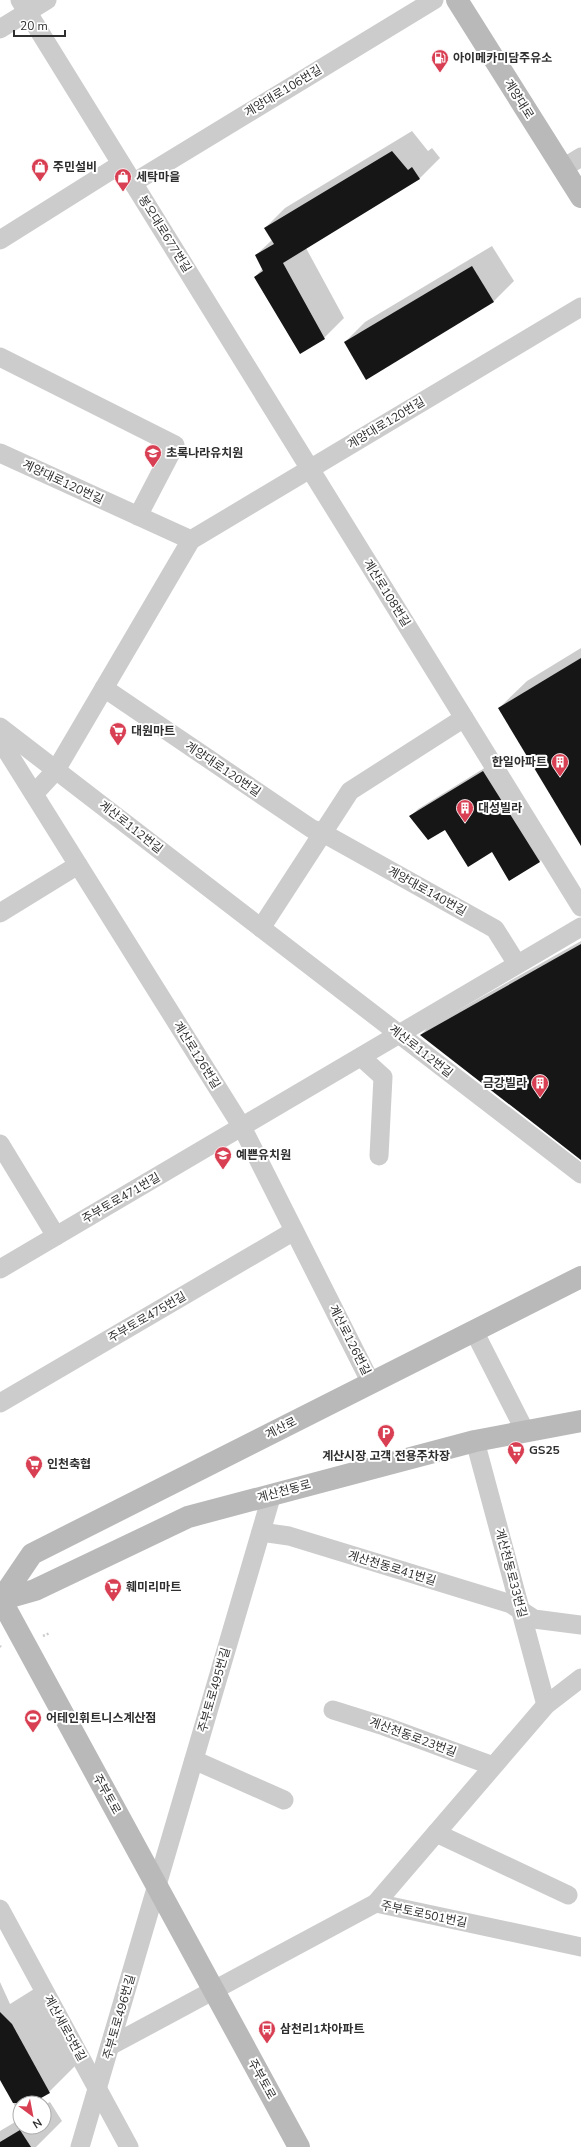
<svg xmlns="http://www.w3.org/2000/svg" width="581" height="2147" viewBox="0 0 581 2147" font-family="'Nunito Sans','Noto Sans KR',sans-serif">
  <style>
    .shadow { fill: #0003 }
    .building { fill: #161616 }
    .lines { fill: none; stroke-linecap: round; stroke-linejoin: round }
    .path { stroke: #ccc; stroke-width: 2.5; stroke-dasharray: 2 2; stroke-linecap: butt }
    .street { stroke: #ccc; stroke-width: 19 }
    .secondary { stroke: #b9b9b9; stroke-width: 22 }
    .labels { text-anchor: middle; stroke-width: 4; stroke-linejoin: round; paint-order: stroke }
    .poi-label { font-size: 12px; font-weight: bold; fill: #2f2f2f; stroke: #fff; text-anchor: start }
    .street-label { font-size: 12px; fill: #2f2f2f; stroke: #fff }
  </style>
  <rect width="100%" height="100%" fill="#fff"/>
  <!-- shadow -->
  <g class="shadow">
    <path d="M412 131 428 151 432 148 440 158 420 178 306 248 344 318 324 338 255 277 263 268 256 255 272 240 265 228 285 208Z"/>
    <path d="M492 246 514 281 494 301 366 378 345 342 365 322Z"/>
    <path d="M581 648V844L499 708 527 681Z"/>
    <path d="M491 764 547 854 540 861 510 880 492 851 446 828 411 816 418 809Z"/>
    <path d="M581 941V1160L421 1035 428 1027Z"/>
    <path d="M0 1982 10 2004 34 1989 77 2064 49 2092 30 2103H20V2108L17 2110 0 2077Z"/>
    <path d="M50 2102 62 2121 36 2147H0V2131L20 2119V2127H44V2105Z"/>
  </g>
  <!-- building -->
  <g class="building">
    <path d="M392 151 408 170 412 167 420 179 283 263 325 339 300 354 254 277 263 271 255 255 274 244 264 228Z"/>
    <path d="M472 266 494 302 366 380 344 342Z"/>
    <path d="M581 658V846L498 708Z"/>
    <path d="M483 771 540 862 509 881 492 852 468 867 445 830 428 840 409 816Z"/>
    <path d="M581 944V1160L420 1035Z"/>
    <path d="M0 2012 12 2024 50 2093 32 2103H13L0 2080Z"/>
    <path d="M20 2130 31 2147H0V2142Z"/>
  </g>
  <g class="lines">
    <!-- path -->
    <g class="path">
      <path d="M43 1636 50 1633"/>
      <path d="M0 1646 1 1647"/>
    </g>
    <!-- street -->
    <g class="street">
      <path d="M20 0 581 907"/>
      <path d="M0 29 47 0"/>
      <path d="M563 168 581 157"/>
      <path d="M133 183 434 0"/>
      <path d="M0 240 121 164"/>
      <path d="M0 357 175 445 138 516"/>
      <path d="M0 453 191 540"/>
      <path d="M104 688 312 829 323 833 495 929 517 964"/>
      <path d="M0 727 581 1174"/>
      <path d="M0 740 242 1127 371 1383"/>
      <path d="M34 794 56 770 191 540 581 307"/>
      <path d="M0 913 78 865"/>
      <path d="M261 928 350 791 464 718"/>
      <path d="M361 1057 383 1077 379 1156"/>
      <path d="M0 1144 56 1236"/>
      <path d="M0 1269 581 927"/>
      <path d="M474 1331 525 1431"/>
      <path d="M0 1403 294 1231"/>
      <path d="M475 1441 546 1705"/>
      <path d="M261 1532 289 1536 511 1604 534 1619 581 1625"/>
      <path d="M333 1710 384 1726 493 1766"/>
      <path d="M194 1760 284 1800"/>
      <path d="M436 1833 568 1895"/>
      <path d="M376 1903 546 1705 581 1678"/>
      <path d="M0 1909 129 2147"/>
      <path d="M110 2046 376 1903 581 1947"/>
      <path d="M80 2147 272 1494"/>
    </g>
    <!-- secondary -->
    <g class="secondary">
      <path d="M457 0 581 197"/>
      <path d="M0 1598 299 2147"/>
      <path d="M0 1600 35 1590 188 1517 475 1441 581 1421"/>
      <path d="M0 1601 32 1554 581 1277"/>
    </g>
  </g>
  <!-- icons -->
  <defs>
    <g id="fuel-pin" transform="scale(0.9)"><path d="M0 17L-7.5 6A9.5 9.5 0 1 1 7.5 6Z" fill="#d83f53" stroke="#fff"/><path d="M-5.5-6h7V0h2V4h1.3V-2.5L3-4.5l.8-.8L6-3V5H2.5V1h-1V6h-7ZM-4.2-4.7v3.2H.2V-4.7Z" fill="#fff"/></g>
    <g id="shop-pin" transform="scale(0.9)"><path d="M0 17L-7.5 6A9.5 9.5 0 1 1 7.5 6Z" fill="#d83f53" stroke="#fff"/><path d="M-5-2.5h2.3a2.7 3.5 0 0 1 5.4 0H5L5.5 6h-11ZM-1.5-2.5h3a1.5 2.3 0 0 0-3 0Z" fill="#fff"/></g>
    <g id="school-pin" transform="scale(0.9)"><path d="M0 17L-7.5 6A9.5 9.5 0 1 1 7.5 6Z" fill="#d83f53" stroke="#fff"/><path d="M0-5L7-2L0 1L-7-2ZM-4 1L0 2.5L4 1V4Q0 6-4 4Z" fill="#fff"/></g>
    <g id="supermarket-pin" transform="scale(0.9)"><path d="M0 17L-7.5 6A9.5 9.5 0 1 1 7.5 6Z" fill="#d83f53" stroke="#fff"/><path d="M-6-5.5h2.5l.6 2H6L4.5 2H-2.5L-4.4-4H-6ZM-1.5 3.2a1.3 1.3 0 1 0 .1 0ZM3 3.2a1.3 1.3 0 1 0 .1 0Z" fill="#fff"/></g>
    <g id="building-pin" transform="scale(0.9)"><path d="M0 17L-7.5 6A9.5 9.5 0 1 1 7.5 6Z" fill="#d83f53" stroke="#fff"/><path d="M-4-6H4V6H1V3H-1V6H-4ZM-2.5-4.3h1.7v1.8h-1.7ZM.8-4.3h1.7v1.8H.8ZM-2.5-1h1.7V.8h-1.7ZM.8-1h1.7V.8H.8Z" fill="#fff"/></g>
    <g id="parking-pin" transform="scale(0.9)"><path d="M0 17L-7.5 6A9.5 9.5 0 1 1 7.5 6Z" fill="#d83f53" stroke="#fff"/><path d="M-3.5-5.5H1a3.5 3.5 0 0 1 0 7H-1V5.5H-3.5ZM-1-3.4V-.6H.8a1.4 1.4 0 0 0 0-2.8Z" fill="#fff"/></g>
    <g id="stadium-pin" transform="scale(0.9)"><path d="M0 17L-7.5 6A9.5 9.5 0 1 1 7.5 6Z" fill="#d83f53" stroke="#fff"/><path d="M0-5a6.5 5 0 1 0 0 10a6.5 5 0 1 0 0-10ZM-3.5-1.8h7v3.6h-7Z" fill="#fff"/></g>
    <g id="bus-pin" transform="scale(0.9)"><path d="M0 17L-7.5 6A9.5 9.5 0 1 1 7.5 6Z" fill="#d83f53" stroke="#fff"/><path d="M-5-6H5V4H4V6H2V4H-2V6H-4V4H-5ZM-3.5-4V0h7V-4ZM-3.5 1.2v1.5H-2V1.2ZM2 1.2v1.5H3.5V1.2Z" fill="#fff"/></g>
  </defs>
  <g fill-rule="evenodd">
    <use href="#fuel-pin" x="440" y="58"/>
    <use href="#shop-pin" x="40" y="167"/>
    <use href="#shop-pin" x="123" y="177"/>
    <use href="#school-pin" x="153" y="453"/>
    <use href="#supermarket-pin" x="118" y="731"/>
    <use href="#building-pin" x="560" y="762"/>
    <use href="#building-pin" x="465" y="808"/>
    <use href="#building-pin" x="540" y="1083"/>
    <use href="#school-pin" x="223" y="1155"/>
    <use href="#parking-pin" x="386" y="1433"/>
    <use href="#supermarket-pin" x="516" y="1450"/>
    <use href="#supermarket-pin" x="34" y="1464"/>
    <use href="#supermarket-pin" x="113" y="1587"/>
    <use href="#stadium-pin" x="33" y="1718"/>
    <use href="#bus-pin" x="267" y="2029"/>
  </g>
  <g class="labels">
    <!-- poi labels -->
    <g class="poi-label">
      <text x="453" y="62">아이메카미담주유소</text>
      <text x="53" y="171">주민설비</text>
      <text x="136" y="181">세탁마을</text>
      <text x="166" y="457">초록나라유치원</text>
      <text x="131" y="735">대원마트</text>
      <text x="547" y="766" text-anchor="end">한일아파트</text>
      <text x="478" y="812">대성빌라</text>
      <text x="527" y="1087" text-anchor="end">금강빌라</text>
      <text x="236" y="1159">예쁜유치원</text>
      <text x="529" y="1454">GS25</text>
      <text x="386" y="1460" text-anchor="middle">계산시장 고객 전용주차장</text>
      <text x="47" y="1468">인천축협</text>
      <text x="126" y="1591">훼미리마트</text>
      <text x="46" y="1722">어테인휘트니스계산점</text>
      <text x="280" y="2033">삼천리1차아파트</text>
    </g>
    <!-- street labels -->
    <g class="street-label">
      <text transform="translate(283 91) rotate(-31)" y="4">계양대로106번길</text>
      <text transform="translate(519 99) rotate(58)" y="4">계양대로</text>
      <text transform="translate(165 234) rotate(58)" y="4">봉오대로677번길</text>
      <text transform="translate(386 423) rotate(-31)" y="4">계양대로120번길</text>
      <text transform="translate(63 482) rotate(25)" y="4">계양대로120번길</text>
      <text transform="translate(387 593) rotate(58)" y="4">계산로108번길</text>
      <text transform="translate(223 769) rotate(34)" y="4">계양대로120번길</text>
      <text transform="translate(131 827) rotate(38)" y="4">계산로112번길</text>
      <text transform="translate(427 891) rotate(29)" y="4">계양대로140번길</text>
      <text transform="translate(421 1051) rotate(38)" y="4">계산로112번길</text>
      <text transform="translate(197 1055) rotate(58)" y="4">계산로126번길</text>
      <text transform="translate(121 1198) rotate(-30)" y="4">주부토로471번길</text>
      <text transform="translate(147 1317) rotate(-30)" y="4">주부토로475번길</text>
      <text transform="translate(350 1340) rotate(63)" y="4">계산로126번길</text>
      <text transform="translate(281 1428) rotate(-27)" y="4">계산로</text>
      <text transform="translate(284 1491) rotate(-15)" y="4">계산천동로</text>
      <text transform="translate(392 1568) rotate(17)" y="4">계산천동로41번길</text>
      <text transform="translate(511 1573) rotate(75)" y="4">계산천동로33번길</text>
      <text transform="translate(214 1690) rotate(-74)" y="4">주부토로495번길</text>
      <text transform="translate(413 1737) rotate(20)" y="4">계산천동로23번길</text>
      <text transform="translate(107 1794) rotate(61)" y="4">주부토로</text>
      <text transform="translate(424 1914) rotate(12)" y="4">주부토로501번길</text>
      <text transform="translate(119 2017) rotate(-74)" y="4">주부토로496번길</text>
      <text transform="translate(65 2028) rotate(61)" y="4">계산새로5번길</text>
      <text transform="translate(262 2079) rotate(61)" y="4">주부토로</text>
    </g>
  </g>
  <!-- north arrow -->
  <g transform="translate(32 2115) rotate(148)"><circle r="19" fill="#ffffff" stroke="#acacac"/>
  <path d="M0-3L7 15L0 10L-7 15Z" fill="#d83f53"/>
  <text y="-6" font-size="11" font-weight="bold" text-anchor="middle" fill="#2f2f2f">N</text>
  </g>
  <!-- scale -->
  <path d="M14 30v6h51v-6" fill="none" stroke="#2f2f2f" stroke-width="2"/>
  <text x="20" y="30" font-size="12" fill="#2f2f2f" stroke="#ffffff" stroke-width="3" paint-order="stroke">20 m</text>
</svg>
